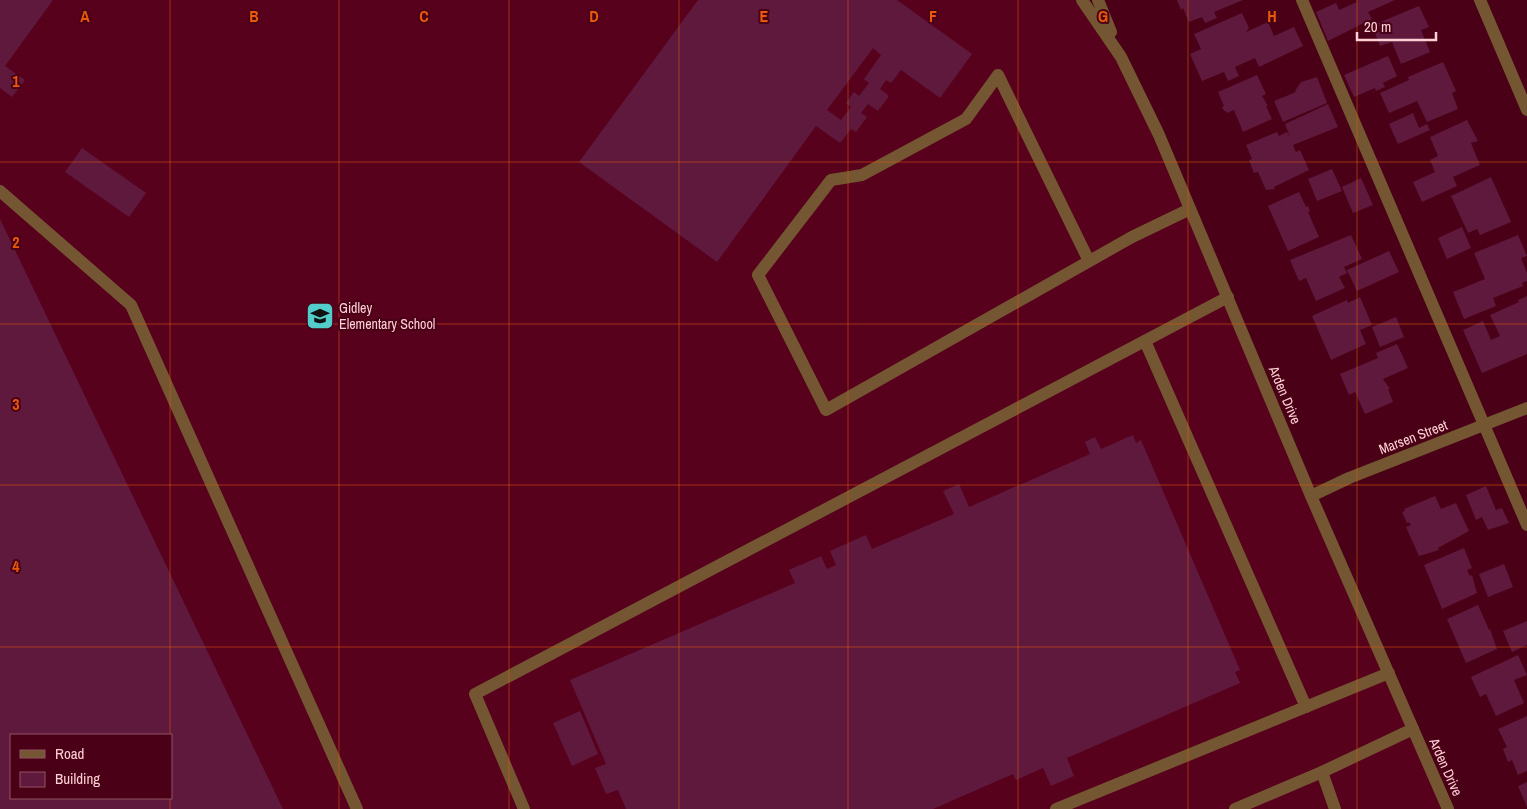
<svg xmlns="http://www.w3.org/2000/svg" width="1527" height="809" viewBox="0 0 1527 809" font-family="'Archivo Narrow',sans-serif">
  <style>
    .built { fill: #58011d; fill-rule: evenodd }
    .building { fill: #5e193d; fill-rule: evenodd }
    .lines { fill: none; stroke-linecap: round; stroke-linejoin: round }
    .minor { stroke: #745732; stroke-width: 12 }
    .grid { fill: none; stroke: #e8590c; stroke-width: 1; stroke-opacity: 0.55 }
    .labels { text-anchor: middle; stroke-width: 4; stroke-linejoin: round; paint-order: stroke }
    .poi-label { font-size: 14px; fill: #fecfd3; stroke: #4a0016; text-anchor: start }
    .street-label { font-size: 14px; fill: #fecfd3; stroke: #4a0016 }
    .grid-label { font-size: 16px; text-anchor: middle; font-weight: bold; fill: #e8590c; stroke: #4a0016; stroke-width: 4; stroke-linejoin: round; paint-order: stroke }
  </style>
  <rect width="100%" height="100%" fill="#4a0016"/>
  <!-- built -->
  <path class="built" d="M0 0H1082L1121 57 1445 809H0ZM11 735H171V798H11Z"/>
  <!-- building -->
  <g class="building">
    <path d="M0 0H53L5 66 25 80 12 97 0 88Z"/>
    <path d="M698 0H897L972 54 940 98 901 70 891 83 886 80 880 89 889 96 878 111 868 104 861 113 867 117 856 132 851 129 840 143 816 126 717 262 579 162ZM873 48 881 55 864 79 869 83 859 96 854 92 846 103 851 107 841 120 827 110Z"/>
    <path d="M1177 0H1243L1214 12 1217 18 1205 23 1202 17 1189 22 1183 8 1181 10Z"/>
    <path d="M1356 0H1395L1368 12 1372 19 1328 41 1316 12 1336 3 1339 10 1357 2Z"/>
    <path d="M1419 6 1429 27 1421 30 1430 52 1401 64 1392 42 1380 46 1375 33 1381 31 1378 23Z"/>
    <path d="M1242 13 1249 28 1246 32 1268 22 1274 36 1294 27 1303 46 1259 67 1255 58 1235 67 1239 76 1228 81 1224 72 1202 81 1190 54 1201 49 1194 34Z"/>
    <path d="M1388 56 1397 76 1383 83 1385 87 1376 91 1375 88 1354 97 1344 75Z"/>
    <path d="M1443 62 1456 91 1452 93 1458 109 1427 122 1417 101 1389 113 1380 93 1409 80 1408 77Z"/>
    <path d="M1257 75 1266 94 1262 96 1268 106H1266L1272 119 1243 132 1234 110 1227 113 1226 111H1224L1222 107 1224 106 1218 92Z"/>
    <path d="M1317 77 1327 103 1283 122 1274 101 1296 92 1295 91 1301 82Z"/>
    <path d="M1328 104 1338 127 1293 145 1296 152 1300 150 1309 170 1274 187 1275 189 1266 190 1258 172 1254 173 1249 160 1252 159 1246 145 1277 132 1279 136 1287 132 1290 137 1285 124Z"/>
    <path d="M1413 113 1419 128 1427 124 1430 130 1398 144 1389 124Z"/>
    <path d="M1467 120 1478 141 1471 143 1480 165 1453 177 1457 186 1422 202 1413 182 1435 172 1430 160 1438 156 1430 137Z"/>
    <path d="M82 148 146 193 129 217 65 172Z"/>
    <path d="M1332 169 1342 191 1317 201 1308 179Z"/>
    <path d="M1491 177 1511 222 1480 235 1477 229 1468 233 1451 196Z"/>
    <path d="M1361 178 1373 205 1353 213 1342 187Z"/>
    <path d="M1299 192 1306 207 1308 206 1310 211 1308 212 1319 237 1288 251 1268 206Z"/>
    <path d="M0 219 283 809H0ZM11 735H171V798H11Z"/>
    <path d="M1462 227 1471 248 1447 259 1438 238Z"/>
    <path d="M1351 235 1362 259 1344 267 1347 273 1339 277 1345 288 1316 301 1306 278 1299 281 1290 260Z"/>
    <path d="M1518 235 1527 256 1521 258 1527 273V281L1522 283 1523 286 1493 298 1496 306 1464 319 1453 292 1485 279 1474 253Z"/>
    <path d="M1389 251 1399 272 1357 291 1347 270Z"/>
    <path d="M1527 296V354L1482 373 1463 330 1483 321 1491 340 1500 336 1490 315 1519 302 1518 300Z"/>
    <path d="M1360 297 1372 325 1360 330 1366 344 1331 360 1312 316 1347 300 1348 303Z"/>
    <path d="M1396 317 1404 337 1380 347 1372 327Z"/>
    <path d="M1397 344 1408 368 1383 379 1390 389H1388L1393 402 1365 414 1355 392 1349 395 1340 374 1378 358 1376 353Z"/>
    <path d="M1133 435 1136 443 1141 440 1240 670 1235 672 1240 683 1067 758 1074 776 1051 786 1043 768 1016 780 1013 774 933 809H626L618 790 606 794 595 768 606 764 570 680 795 583 789 570 821 556 827 569 836 565 830 551 866 535 872 549 954 514 943 491 959 484 969 507 1090 454 1085 442 1095 437 1101 449Z"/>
    <path d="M1486 486 1496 510 1502 508 1509 523 1488 530 1482 517 1476 520 1466 495Z"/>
    <path d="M1435 496 1441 509 1456 503 1469 531 1438 548 1439 550 1419 556 1406 527 1411 525 1409 522 1407 523 1402 512 1405 511 1404 509Z"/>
    <path d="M1464 548 1472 568 1467 570 1470 576 1472 575 1477 593 1442 609 1424 565Z"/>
    <path d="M1504 564 1513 587 1488 597 1479 574Z"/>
    <path d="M1478 605 1489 630 1490 629 1497 649 1466 663 1447 619Z"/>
    <path d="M1527 621V645L1512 652 1503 631Z"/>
    <path d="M1518 655 1527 675 1514 680 1524 703 1496 716 1486 694 1480 697 1471 677Z"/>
    <path d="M580 711 598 754 572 766 553 723Z"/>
    <path d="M1527 716V771L1518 775 1512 760 1508 762 1503 749 1507 747 1498 729Z"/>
    <path d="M1527 782V807L1518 786Z"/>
  </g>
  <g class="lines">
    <!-- minor -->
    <g class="minor">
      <path d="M1082 0 1121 57 1159 135 1311 496 1448 809"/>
      <path d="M1098 0 1111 32"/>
      <path d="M1302 0 1527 525"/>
      <path d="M1480 0 1527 110"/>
      <path d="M0 191 131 305 357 809"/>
      <path d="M1089 261 998 75 966 119 862 175 831 180 758 275 826 410 1132 237 1190 209"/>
      <path d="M1145 341 1306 707"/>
      <path d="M1311 496 1349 478 1527 408"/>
      <path d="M524 809 475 694 1228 297"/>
      <path d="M1056 809 1389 673"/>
      <path d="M1235 809 1322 772"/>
      <path d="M1335 809 1322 772 1413 729"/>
    </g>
  </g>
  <!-- grid -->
  <path class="grid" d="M170 0V735M339 0V809M509 0V809M679 0V809M848 0V809M1018 0V809M1188 0V809M1357 0V809M0 162H1527M0 324H1527M0 485H1527M0 647H1527M170 798V809"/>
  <!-- icons -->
  <defs>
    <g id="school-square" transform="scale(1.4375)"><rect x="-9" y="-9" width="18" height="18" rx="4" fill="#53cdc9" stroke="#4a0016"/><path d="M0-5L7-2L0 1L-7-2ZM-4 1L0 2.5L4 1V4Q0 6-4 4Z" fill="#111"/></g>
  </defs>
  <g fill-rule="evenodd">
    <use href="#school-square" x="320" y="316"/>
  </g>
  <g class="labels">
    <!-- poi labels -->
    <g class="poi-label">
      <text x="339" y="313">Gidley<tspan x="339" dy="16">Elementary School</tspan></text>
    </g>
    <!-- street labels -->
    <g class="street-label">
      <text transform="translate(1285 395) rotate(67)" y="5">Arden Drive</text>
      <text transform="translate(1413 437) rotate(-21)" y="5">Marsen Street</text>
      <text transform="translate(1446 767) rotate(66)" y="5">Arden Drive</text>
    </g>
  </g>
  <g class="grid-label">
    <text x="85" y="22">A</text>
    <text x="254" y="22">B</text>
    <text x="424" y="22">C</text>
    <text x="594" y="22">D</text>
    <text x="764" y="22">E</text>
    <text x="933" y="22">F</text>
    <text x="1103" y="22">G</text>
    <text x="1272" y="22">H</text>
    <text x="16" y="87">1</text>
    <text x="16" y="248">2</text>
    <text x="16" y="410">3</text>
    <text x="16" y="572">4</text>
  </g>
  <!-- legend -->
  <rect x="10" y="734" width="162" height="65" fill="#4a0016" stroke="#925362"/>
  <rect x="20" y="750" width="25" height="8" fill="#745732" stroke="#925362"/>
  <text x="55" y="759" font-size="15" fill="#fecfd3">Road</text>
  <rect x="20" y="772" width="25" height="15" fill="#5e193d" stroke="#925362"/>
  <text x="55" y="784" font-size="15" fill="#fecfd3">Building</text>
  <!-- scale -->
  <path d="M1357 32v8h79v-8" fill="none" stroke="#fecfd3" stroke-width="2.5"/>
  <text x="1364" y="32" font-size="15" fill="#fecfd3" stroke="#4a0016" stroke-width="4" paint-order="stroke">20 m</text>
</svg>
